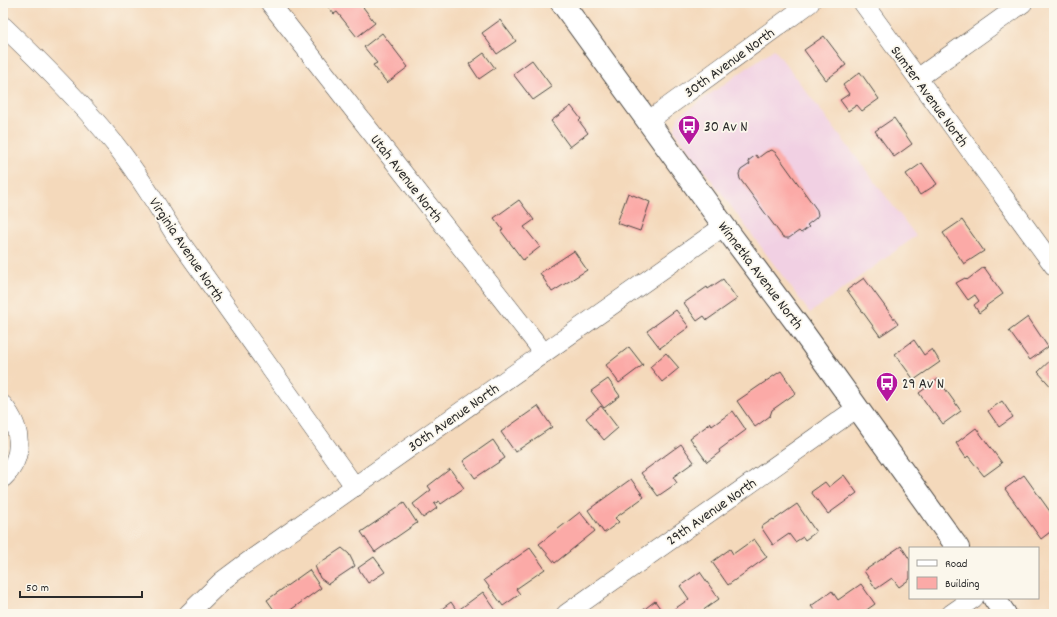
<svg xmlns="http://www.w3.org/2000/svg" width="1057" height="617" viewBox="0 0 1057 617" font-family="Dekko,sans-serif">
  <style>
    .built { fill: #f1d0e3 }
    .building { fill: #fbaaa7 }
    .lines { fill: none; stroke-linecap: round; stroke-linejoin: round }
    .minor-casing { stroke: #494541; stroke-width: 20 }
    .secondary-casing { stroke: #494541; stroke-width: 24 }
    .minor { stroke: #fff; stroke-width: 19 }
    .secondary { stroke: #fff; stroke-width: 22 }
    .labels { text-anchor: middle; stroke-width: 3.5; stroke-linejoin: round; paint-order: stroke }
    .street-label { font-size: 15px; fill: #2b2b2b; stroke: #fbf7ec }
    .poi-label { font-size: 15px; fill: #2b2b2b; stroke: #fbf7ec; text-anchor: start }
  </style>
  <rect width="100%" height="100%" fill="#fbf7ec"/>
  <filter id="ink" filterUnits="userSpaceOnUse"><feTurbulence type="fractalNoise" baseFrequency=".025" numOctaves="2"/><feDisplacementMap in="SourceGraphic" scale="8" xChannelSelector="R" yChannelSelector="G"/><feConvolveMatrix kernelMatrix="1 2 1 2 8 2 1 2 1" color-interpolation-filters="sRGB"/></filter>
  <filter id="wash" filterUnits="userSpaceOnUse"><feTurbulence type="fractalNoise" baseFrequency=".012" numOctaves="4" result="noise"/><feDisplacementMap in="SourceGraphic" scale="16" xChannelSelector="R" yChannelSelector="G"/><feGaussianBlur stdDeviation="0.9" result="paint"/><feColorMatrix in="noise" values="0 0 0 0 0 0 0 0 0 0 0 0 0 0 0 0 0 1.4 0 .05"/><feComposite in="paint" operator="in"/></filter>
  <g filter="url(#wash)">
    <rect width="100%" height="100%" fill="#f4d9bb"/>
    <!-- built -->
    <path class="built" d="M774 49 916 236 810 313 675 131 676 124 679 116Z"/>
    <g id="blocks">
      <!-- building -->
      <g class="building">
        <path d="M325 3H360L375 23 357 37 337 12 334 14Z"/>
        <path d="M500 20 516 41 497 54 482 33Z"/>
        <path d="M382 33 408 67 387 83 373 65 377 63 364 47Z"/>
        <path d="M824 36 846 65 826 80 804 50Z"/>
        <path d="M484 53 495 68 479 79 469 64Z"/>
        <path d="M532 60 552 87 533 100 513 74Z"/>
        <path d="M860 72 879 99 862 111 857 105 848 111 840 100 849 94 843 85Z"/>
        <path d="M571 106 581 119 579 121 588 133 570 147 551 121Z"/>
        <path d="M894 118 912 144 894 157 875 131Z"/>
        <path d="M772 150 776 153 817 210 818 215 816 218 807 225 809 227 801 233 799 231 789 238H785L782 236 740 179 739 174 741 170 750 164 748 161 756 155 758 158 766 152Z"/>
        <path d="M922 163 937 184 920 195 906 174Z"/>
        <path d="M628 193 650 202 640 231 617 223Z"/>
        <path d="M519 200 534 220 524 227 540 247 523 260 501 231 503 230 494 218Z"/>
        <path d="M962 220 984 251 964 264 943 233Z"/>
        <path d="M574 251 587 270 552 292 540 273Z"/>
        <path d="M984 267 1003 294 986 306 987 307 979 313 974 305 979 301 975 295 968 300 956 283 965 278 967 280Z"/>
        <path d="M864 278 898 324 880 336 847 290Z"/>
        <path d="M723 279 737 299 707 320 704 316 697 321 684 303 707 287 708 289Z"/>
        <path d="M676 310 689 327 660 348 647 331Z"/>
        <path d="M1028 317 1048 347 1030 360 1009 331Z"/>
        <path d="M914 340 924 355 932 349 940 362 914 380 895 354Z"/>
        <path d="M629 347 643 365 619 383 606 365Z"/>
        <path d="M666 353 679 368 662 382 650 367Z"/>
        <path d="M1054 357V390L1038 372Z"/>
        <path d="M781 371 796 393 772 410 770 416 755 427 737 401Z"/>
        <path d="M608 379 620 396 604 408 591 391Z"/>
        <path d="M938 379 961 411 943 424 935 413 934 414 919 393Z"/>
        <path d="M1002 401 1013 417 999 427 988 411Z"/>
        <path d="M538 406 552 427 515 452 501 432Z"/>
        <path d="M601 406 618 428 604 440 586 418Z"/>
        <path d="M733 411 746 430 719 450 720 452 707 462 690 438 711 423 712 426Z"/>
        <path d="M976 428 1002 463 984 476 968 456 966 458 956 443Z"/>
        <path d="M493 440 505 458 475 478 463 461Z"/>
        <path d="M681 444 694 462 673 477 677 483 658 496 641 473Z"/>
        <path d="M450 469 464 488 441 504 439 501 434 504 437 508 423 518 413 504 431 490 428 486Z"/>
        <path d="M844 475 857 493 828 514 811 492 825 482 829 487Z"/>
        <path d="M1024 475 1054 517V529L1041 539 1005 489Z"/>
        <path d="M631 479 644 497 615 518 619 522 604 533 588 510Z"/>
        <path d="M404 503 417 523 375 552 361 532Z"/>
        <path d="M797 504 816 532 805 540 803 537 795 542 789 534 773 545 761 527 773 519 774 520Z"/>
        <path d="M580 512 595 531 555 563 539 544Z"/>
        <path d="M754 539 767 557 728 585 712 562 730 549 733 554Z"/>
        <path d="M901 546 910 560V579L899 587 892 578 876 589 864 571Z"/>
        <path d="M342 548 349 554 355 566 328 584 320 578 315 566Z"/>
        <path d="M530 548 545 569 516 589 520 594 503 606 484 580Z"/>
        <path d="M374 557 385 572 368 583 358 568Z"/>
        <path d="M309 570 321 588 285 614H277L267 600Z"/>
        <path d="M700 572 719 599 702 611 703 613 701 614H676L673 610 689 599 680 586Z"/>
        <path d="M861 584 875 604 861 614H817L811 606 832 591 838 600Z"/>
        <path d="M483 592 497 612 493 614H441L439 611 451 602 457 611Z"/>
        <path d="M655 601 664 614H642L643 613 642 611Z"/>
      </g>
    </g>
  </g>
  <g filter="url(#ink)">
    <use href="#blocks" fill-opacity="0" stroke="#494541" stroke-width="1"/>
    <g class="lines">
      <!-- minor casing -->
      <g class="minor-casing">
        <g id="minor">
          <path d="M270 3 544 353"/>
          <path d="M863 3 998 189"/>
          <path d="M3 26C42 63 80 101 114 143 137 172 157 205 176 236L355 487"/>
          <path d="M918 78 1023 3"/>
          <path d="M648 121 810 3"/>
          <path d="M1003 196 1054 266"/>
          <path d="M3 405C22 428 25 457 3 478"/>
          <path d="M188 614 222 581 242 566 724 226"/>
          <path d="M566 614 857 408"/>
          <path d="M951 614 974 598"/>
        </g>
      </g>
      <!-- secondary casing -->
      <g class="secondary-casing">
        <g id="secondary">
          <path d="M562 3 724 226 800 328 958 548"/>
          <path d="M994 598 1005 614"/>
        </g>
      </g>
      <!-- minor -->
      <use href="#minor" class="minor"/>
      <!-- secondary -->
      <use href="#secondary" class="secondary"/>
    </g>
  </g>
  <!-- icons -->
  <defs>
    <g id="bus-pin" transform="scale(1.15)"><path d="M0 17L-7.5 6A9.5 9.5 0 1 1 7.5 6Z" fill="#b5179e" stroke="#fbf7ec"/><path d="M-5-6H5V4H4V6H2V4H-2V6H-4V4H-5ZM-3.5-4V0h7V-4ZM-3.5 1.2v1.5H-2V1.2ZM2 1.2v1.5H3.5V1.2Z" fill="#fff"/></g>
  </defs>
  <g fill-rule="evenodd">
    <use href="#bus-pin" x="689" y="126"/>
    <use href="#bus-pin" x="887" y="383"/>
  </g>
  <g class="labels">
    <!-- street labels -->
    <g class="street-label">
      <text transform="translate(729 62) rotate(-36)" y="5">30th Avenue North</text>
      <text transform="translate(930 96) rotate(54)" y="5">Sumter Avenue North</text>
      <text transform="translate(407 178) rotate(52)" y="5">Utah Avenue North</text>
      <text transform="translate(187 249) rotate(56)" y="5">Virginia Avenue North</text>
      <text transform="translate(761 275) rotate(53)" y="5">Winnetka Avenue North</text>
      <text transform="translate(453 417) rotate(-35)" y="5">30th Avenue North</text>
      <text transform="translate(711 511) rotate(-35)" y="5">29th Avenue North</text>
    </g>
    <!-- poi labels -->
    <g class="poi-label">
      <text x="704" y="131">30 Av N</text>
      <text x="902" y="388">29 Av N</text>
    </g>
  </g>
  <!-- margin -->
  <rect width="1057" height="617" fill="none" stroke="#fbf7ec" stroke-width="16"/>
  <!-- legend -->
  <rect x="909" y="547" width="130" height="52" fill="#fbf7ec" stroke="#a8a59f"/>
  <rect x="917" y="560" width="20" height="6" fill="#ffffff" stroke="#a8a59f"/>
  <text x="945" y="567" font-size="12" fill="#2b2b2b">Road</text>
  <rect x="917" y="577" width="20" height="12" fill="#fbaaa7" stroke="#a8a59f"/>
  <text x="945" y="587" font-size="12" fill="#2b2b2b">Building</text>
  <!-- scale -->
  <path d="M20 591v6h122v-6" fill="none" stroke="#2b2b2b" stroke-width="2"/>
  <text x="26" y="591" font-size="12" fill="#2b2b2b" stroke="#fbf7ec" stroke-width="3" paint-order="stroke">50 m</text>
</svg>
